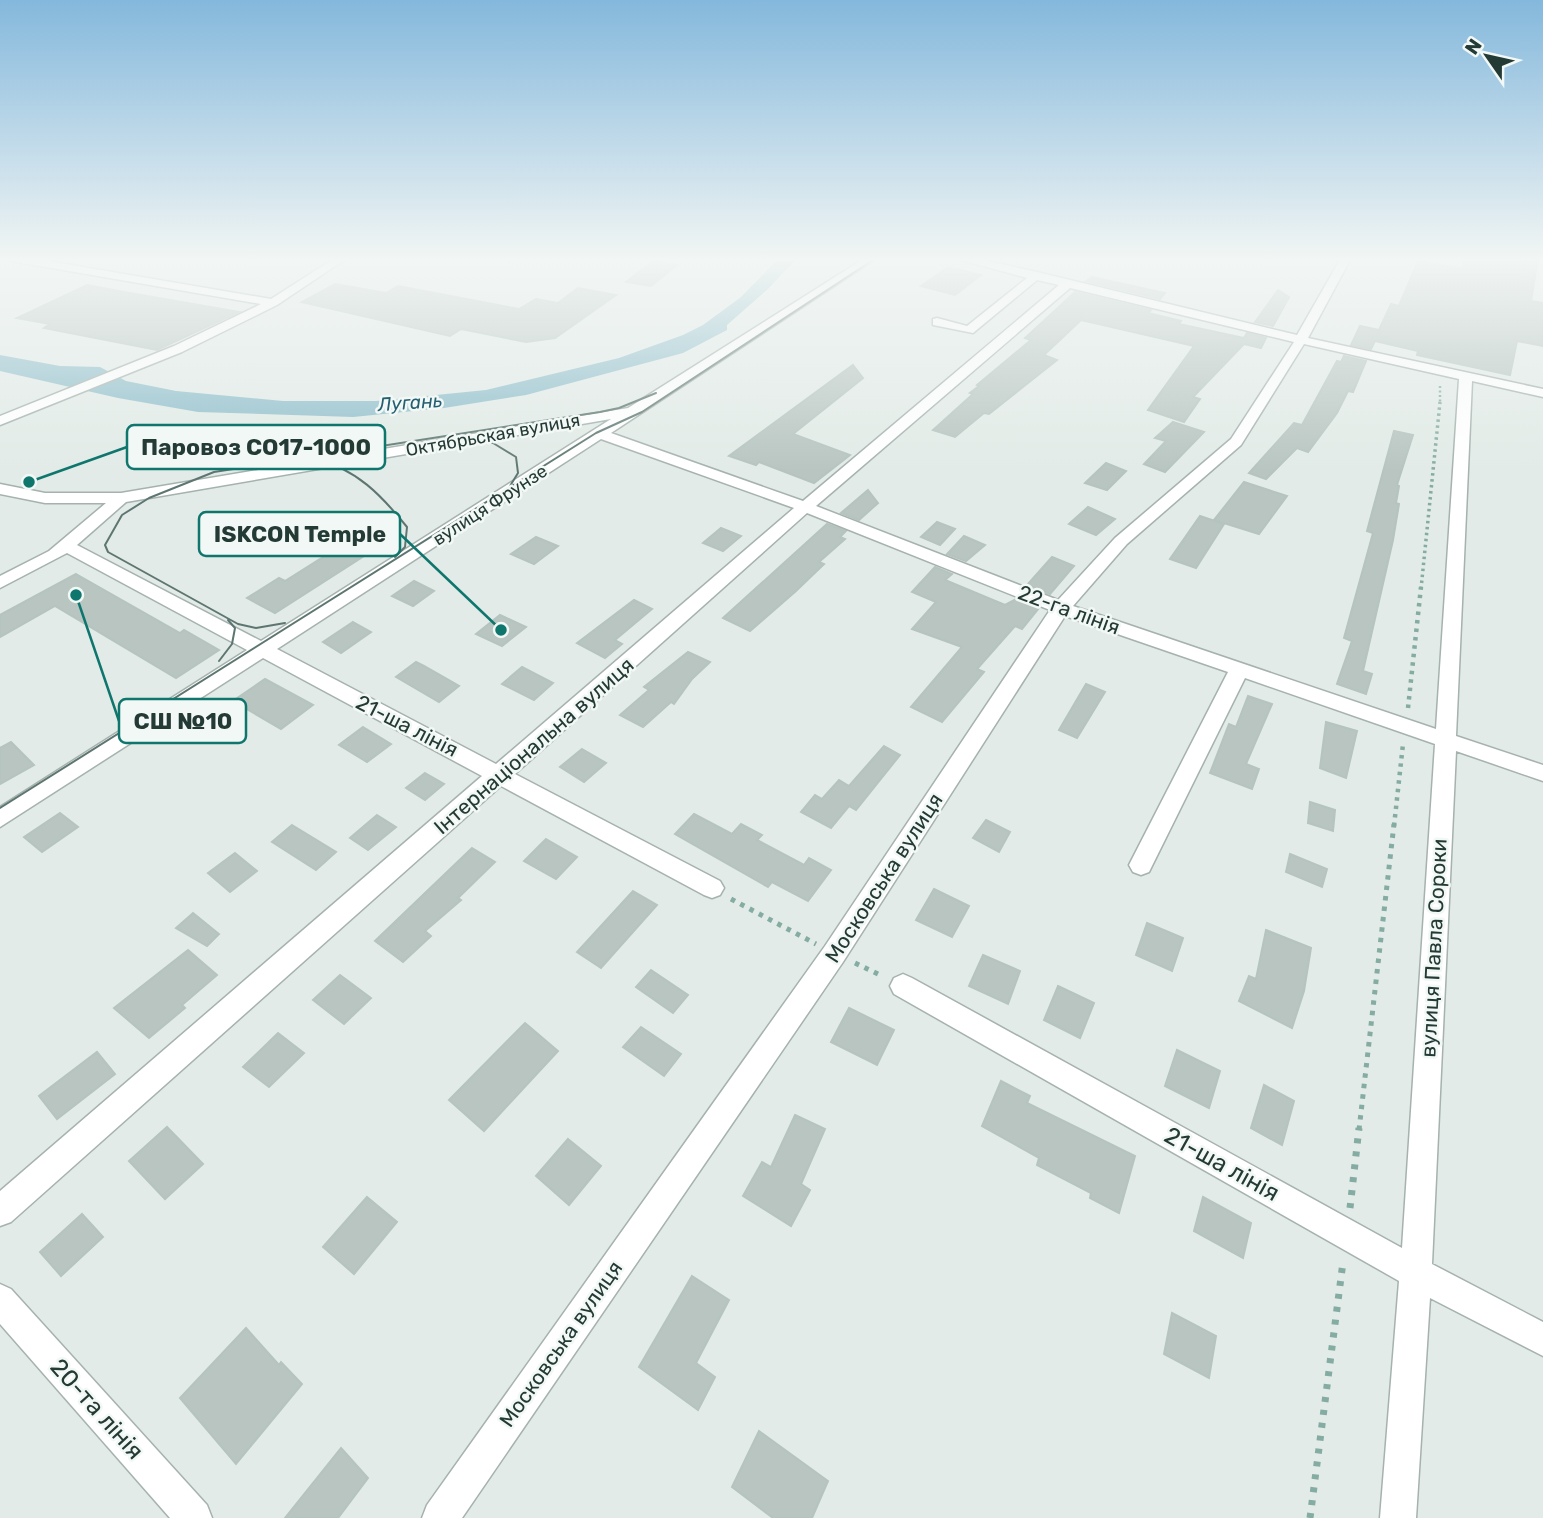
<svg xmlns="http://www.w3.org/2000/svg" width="1543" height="1518" viewBox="0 0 1543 1518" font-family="Rubik,sans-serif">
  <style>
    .water { fill: #8fbecb }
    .building { fill: #b8c5c1; stroke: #b5c4bf; stroke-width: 2 }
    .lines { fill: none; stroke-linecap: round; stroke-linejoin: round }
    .minor-casing { stroke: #a5b2ae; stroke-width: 3 }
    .path-far4 { stroke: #85aca2; stroke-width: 2.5; stroke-dasharray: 2 2.5; stroke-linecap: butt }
    .path-far3 { stroke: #85aca2; stroke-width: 3.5; stroke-dasharray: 2.5 3.5; stroke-linecap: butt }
    .path-far2 { stroke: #85aca2; stroke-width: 4.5; stroke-dasharray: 3.5 5; stroke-linecap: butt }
    .path-far1 { stroke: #85aca2; stroke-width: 5; stroke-dasharray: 4.5 6; stroke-linecap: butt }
    .path { stroke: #85aca2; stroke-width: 7; stroke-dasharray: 5 8; stroke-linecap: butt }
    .minor { fill: #fff; fill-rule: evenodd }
    .tram { stroke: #5e7671; stroke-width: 2 }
    .labels { text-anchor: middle; stroke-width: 5; stroke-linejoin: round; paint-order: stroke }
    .far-street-label { font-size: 18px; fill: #243a35; stroke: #f2f8f5 }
    .far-water-label { font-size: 19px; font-style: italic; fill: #235f71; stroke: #f2f8f5 }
    .street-label { font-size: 21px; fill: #243a35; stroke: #f2f8f5 }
    .near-street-label { font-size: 24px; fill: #243a35; stroke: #f2f8f5 }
    .leader { fill: none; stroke: #0f766e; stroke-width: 2.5 }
    .callout-dot { fill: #0f766e; stroke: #f2f8f5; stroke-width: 2.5 }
    .callout { fill: #f2f8f5; stroke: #0f766e; stroke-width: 2.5 }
    .callout-label { font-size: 23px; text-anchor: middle; font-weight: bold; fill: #243a35 }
  </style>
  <rect width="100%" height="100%" fill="#e2ebe7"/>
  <!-- water -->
  <path class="water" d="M779 258H797L768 289 727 325V330L683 353 526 395 444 408 353 417 198 412 118 398 0 371V355L60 366 100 367 126 381 176 391 283 401H376L486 390 619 358 683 335 703 325 741 297Z"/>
  <!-- building -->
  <g class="building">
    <path d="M1464 258H1538L1531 301 1543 303V346L1517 341 1510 375 1417 355 1418 351 1375 341 1371 349 1351 345 1360 326 1379 330 1391 304 1399 306 1418 261 1463 269Z"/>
    <path d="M653 261 677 265 651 286 626 282Z"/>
    <path d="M948 267 981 275 955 295 921 286Z"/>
    <path d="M1092 277 1165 293 1160 299 1086 281Z"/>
    <path d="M335 284 386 293 398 286 519 309 536 299 558 303 578 288 616 295 555 338 526 342 461 329 450 336 302 302Z"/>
    <path d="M87 285 124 292 239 312 157 350 44 328 50 324 17 318Z"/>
    <path d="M1278 290 1289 297 1273 326 1255 322Z"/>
    <path d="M1075 292 1151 310 1148 313 1181 321 1179 324 1244 338 1247 333 1266 338 1261 348 1244 344 1193 397 1200 399 1184 422 1148 410 1194 346 1081 320 1044 355 1057 360 989 414 984 413 955 437 933 430 973 394 970 393 979 386 977 385 1031 340 1025 338Z"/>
    <path d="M1344 356 1366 361 1353 392 1348 391 1337 413 1308 452 1297 448 1266 479 1249 473 1294 423 1302 425 1337 361 1341 362Z"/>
    <path d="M853 365 863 378 793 434 850 455 814 483 759 462 756 465 729 456Z"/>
    <path d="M1173 422 1204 432 1165 472 1144 464 1166 441 1155 438Z"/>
    <path d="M1394 431 1413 435 1397 485 1399 486 1396 503 1399 504 1393 540 1363 671 1372 674 1366 694 1337 684 1352 641 1344 638 1373 533 1367 531Z"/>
    <path d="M1106 463 1126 471 1107 490 1085 483Z"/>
    <path d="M1244 482 1287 496 1259 534 1214 520Z"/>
    <path d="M868 490 878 503 859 520 841 513Z"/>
    <path d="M1088 507 1115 519 1096 535 1069 524Z"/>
    <path d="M1200 516 1224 524 1196 568 1170 559Z"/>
    <path d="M937 522 955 529 940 545 921 537Z"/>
    <path d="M827 524 846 531 840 537 845 539 819 562 824 564 796 591 750 631 723 618Z"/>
    <path d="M721 528 741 536 723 551 703 543Z"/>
    <path d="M363 532 386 542 275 613 247 598 279 578 285 581Z"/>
    <path d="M964 536 985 545 966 561 947 554Z"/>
    <path d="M536 537 558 546 534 564 511 554Z"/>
    <path d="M1052 557 1074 566 1050 594 1027 585Z"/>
    <path d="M935 567 952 574 945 580 1005 605 1016 599 1039 608 1022 629 1015 626 977 669 984 672 942 722 911 707 962 647 912 629 936 602 912 592Z"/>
    <path d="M76 574 180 633 184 630 219 650 176 678 55 606 0 637V615Z"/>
    <path d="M414 581 434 591 413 606 392 596Z"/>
    <path d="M634 600 652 609 615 640 622 644 605 658 577 643Z"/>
    <path d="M500 615 526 627 502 646 476 634Z"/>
    <path d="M353 622 371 632 341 653 323 642Z"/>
    <path d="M688 652 710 662 692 679 674 704 671 702 643 727 620 715 649 690 644 687Z"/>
    <path d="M416 662 424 666 459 686 439 702 396 677Z"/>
    <path d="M522 667 553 683 534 700 502 684Z"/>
    <path d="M265 679 313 705 281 729 233 701Z"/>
    <path d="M1086 684 1105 692 1077 738 1059 730Z"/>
    <path d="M1248 696 1272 704 1246 764 1259 769 1252 789 1210 773 1229 724 1236 727Z"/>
    <path d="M1326 722 1357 731 1346 778 1320 768Z"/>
    <path d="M363 727 391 744 367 762 339 745Z"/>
    <path d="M11 742 34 765 0 784V748Z"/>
    <path d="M884 746 900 755 856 810 849 806 831 828 801 812 815 795 822 799 839 780 849 786Z"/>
    <path d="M582 749 606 763 584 782 560 767Z"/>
    <path d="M425 773 444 784 425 800 406 788Z"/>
    <path d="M1310 802 1335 810 1333 831 1308 823Z"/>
    <path d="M60 813 78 827 42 852 24 837Z"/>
    <path d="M694 814 732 834 741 824 762 835 757 840 804 865 809 858 831 870 808 901 772 882 768 887 675 834Z"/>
    <path d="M377 815 396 827 368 850 350 838Z"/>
    <path d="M986 820 1010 832 999 852 973 838Z"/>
    <path d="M292 825 336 852 316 870 272 842Z"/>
    <path d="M546 839 577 857 556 879 524 861Z"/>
    <path d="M472 848 495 862 458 898 461 900 425 931 431 936 403 962 375 941Z"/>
    <path d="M235 853 257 871 230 892 208 873Z"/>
    <path d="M1290 854 1327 869 1322 887 1286 872Z"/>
    <path d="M934 889 969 906 952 937 916 920Z"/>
    <path d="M633 891 657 905 601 968 577 952Z"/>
    <path d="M193 913 219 934 207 946 176 928Z"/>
    <path d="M1147 923 1183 938 1172 971 1136 955Z"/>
    <path d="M1266 930 1311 948 1304 991 1292 1028 1239 1001 1249 976 1256 979Z"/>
    <path d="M188 950 217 975 182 1005 185 1008 149 1038 114 1008Z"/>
    <path d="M983 955 1020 971 1008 1004 969 986Z"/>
    <path d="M651 970 688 995 673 1013 636 987Z"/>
    <path d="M340 975 371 998 344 1024 313 1000Z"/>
    <path d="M1058 986 1094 1003 1080 1038 1044 1020Z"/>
    <path d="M849 1008 894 1030 877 1065 831 1042Z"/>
    <path d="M525 1023 558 1051 484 1131 449 1100Z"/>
    <path d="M641 1027 681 1054 664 1076 623 1047Z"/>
    <path d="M278 1033 304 1053 269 1087 243 1067Z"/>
    <path d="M1177 1050 1220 1071 1209 1108 1165 1086Z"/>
    <path d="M97 1052 115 1074 57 1119 39 1096Z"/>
    <path d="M1001 1081 1030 1096 1027 1103 1135 1156 1119 1213 1090 1198 1091 1193 1037 1165 1039 1158 982 1126Z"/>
    <path d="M1264 1085 1294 1101 1282 1145 1251 1128Z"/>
    <path d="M795 1115 825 1129 801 1184 810 1190 791 1226 743 1196 762 1162 771 1167Z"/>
    <path d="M167 1127 203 1164 165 1199 129 1161Z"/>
    <path d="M568 1139 601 1166 569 1205 536 1176Z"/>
    <path d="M367 1197 397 1222 354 1274 323 1247Z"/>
    <path d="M1203 1197 1251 1223 1243 1258 1194 1231Z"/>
    <path d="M82 1214 103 1237 61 1276 40 1252Z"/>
    <path d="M692 1276 729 1300 696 1363 715 1377 698 1410 639 1367Z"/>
    <path d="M1172 1313 1216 1336 1209 1378 1164 1354Z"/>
    <path d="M246 1328 279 1365 281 1362 302 1384 236 1464 180 1398Z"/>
    <path d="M759 1431 828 1481 812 1518H773L732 1487Z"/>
    <path d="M341 1448 368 1478 338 1518H285Z"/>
  </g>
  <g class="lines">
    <!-- minor casing -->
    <g class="minor-casing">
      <g id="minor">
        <path d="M6 258H30L271 299 335 258H347L277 305 182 352 0 425V416L174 346 261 304 11 261Z"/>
        <path d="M865 258H877L611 433 803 501 1059 285 1037 280 973 333 933 325V319L937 318 967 326 1027 278 954 258H973L1037 272 1297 335 1341 258H1351L1308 338 1543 389V397L1472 381 1456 736 1543 765V781L1456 751 1432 1264 1543 1322V1356L1430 1298 1416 1518H1380L1399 1281 894 994 890 986 894 978 903 974 912 978 1402 1248 1435 744 1245 678 1149 872 1141 875 1133 872 1129 865 1228 672 1065 616 843 962 462 1518H422L427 1505 825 946 1050 610 807 513 515 774 720 881 724 888 720 895 712 898 704 895 501 786 11 1222 0 1226V1191L482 776 263 658 0 827V807L247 650 67 553 0 588V576L49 551 106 503H45L0 494V484L45 493H121L628 408ZM1070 288 1294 342 1231 439 1115 538 1058 600 816 506ZM1304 344 1459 379 1436 729 1073 606 1127 544 1241 445ZM611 419 261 641 77 545 126 502ZM601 439 794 508 496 764 277 649Z"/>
        <path d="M0 1284 11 1289 207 1505 212 1518H170L0 1324Z"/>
      </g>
    </g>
    <!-- path-far4 -->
    <path class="path-far4" d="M1440 386V404"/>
    <!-- path-far3 -->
    <path class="path-far3" d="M1421 589 1440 402"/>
    <!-- path-far2 -->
    <g class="path-far2">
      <path d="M1408 708 1421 587"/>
      <path d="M1394 826 1403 744"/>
    </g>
    <!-- path-far1 -->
    <g class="path-far1">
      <path d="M731 899 816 944"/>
      <path d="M855 963 882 976"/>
      <path d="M1359 1130 1394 824"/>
    </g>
    <!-- path -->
    <g class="path">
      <path d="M1350 1208 1359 1128"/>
      <path d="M1310 1518 1343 1262"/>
    </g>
    <!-- minor -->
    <use href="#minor" class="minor"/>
    <!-- tram -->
    <g class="tram">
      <path d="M466 437 493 443 516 457 518 473 510 486"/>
      <path d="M316 460C356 468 382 496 407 527L405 547 395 557"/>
      <path d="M285 623 256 628 238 624 108 552 105 545 122 515 149 498 214 472 600 412 619 408 656 393"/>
      <path d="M219 661 232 644 235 628 228 620"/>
      <path d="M0 808 596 433 642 412 876 258"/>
    </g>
  </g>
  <!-- sky -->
  <linearGradient id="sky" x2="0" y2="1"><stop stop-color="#84b8dc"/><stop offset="0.55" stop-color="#f2f6f4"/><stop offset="1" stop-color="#f2f6f4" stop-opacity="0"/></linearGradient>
  <rect width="1543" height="471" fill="url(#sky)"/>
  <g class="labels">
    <!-- far-street labels -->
    <g class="far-street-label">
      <text transform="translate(493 435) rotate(-10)" y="6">Октябрьская вулиця</text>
      <text transform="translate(490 505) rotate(-33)" y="6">вулиця Фрунзе</text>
    </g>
    <!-- far-water labels -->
    <g class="far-water-label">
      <text transform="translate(410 402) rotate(-4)" y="7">Лугань</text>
    </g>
    <!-- street labels -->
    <g class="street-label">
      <text transform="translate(1069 610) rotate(20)" y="7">22-га лінія</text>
      <text transform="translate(407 726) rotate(27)" y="7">21-ша лінія</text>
      <text transform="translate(534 746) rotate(-41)" y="7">Інтернаціональна вулиця</text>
      <text transform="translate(884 878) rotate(-57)" y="7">Московська вулиця</text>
      <text transform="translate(1434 948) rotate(-87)" y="7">вулиця Павла Сороки</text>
      <text transform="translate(561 1344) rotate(-55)" y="7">Московська вулиця</text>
    </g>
    <!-- near-street labels -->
    <g class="near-street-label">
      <text transform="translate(1222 1164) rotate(29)" y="8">21-ша лінія</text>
      <text transform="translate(97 1409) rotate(48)" y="8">20-та лінія</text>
    </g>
  </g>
  <!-- callouts -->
  <path class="leader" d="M29 482L127 447M501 630L400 534M76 595L119 721"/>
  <g class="callout-dot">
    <circle cx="29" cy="482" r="7"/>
    <circle cx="501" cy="630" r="7"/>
    <circle cx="76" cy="595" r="7"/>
  </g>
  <g class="callout">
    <rect x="127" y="425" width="258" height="44" rx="7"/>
    <rect x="199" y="512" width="201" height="44" rx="7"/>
    <rect x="119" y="699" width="127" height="44" rx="7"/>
  </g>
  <g class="callout-label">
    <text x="256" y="455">Паровоз СО17-1000</text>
    <text x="300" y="542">ISKCON Temple</text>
    <text x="183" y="729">СШ №10</text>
  </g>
  <!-- north arrow -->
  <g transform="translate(1487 56) rotate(304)" stroke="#f2f8f5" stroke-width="5" paint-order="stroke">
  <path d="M0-5L12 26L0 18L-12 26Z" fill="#243a35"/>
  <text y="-10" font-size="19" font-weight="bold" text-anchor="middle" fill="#243a35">N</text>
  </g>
</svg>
